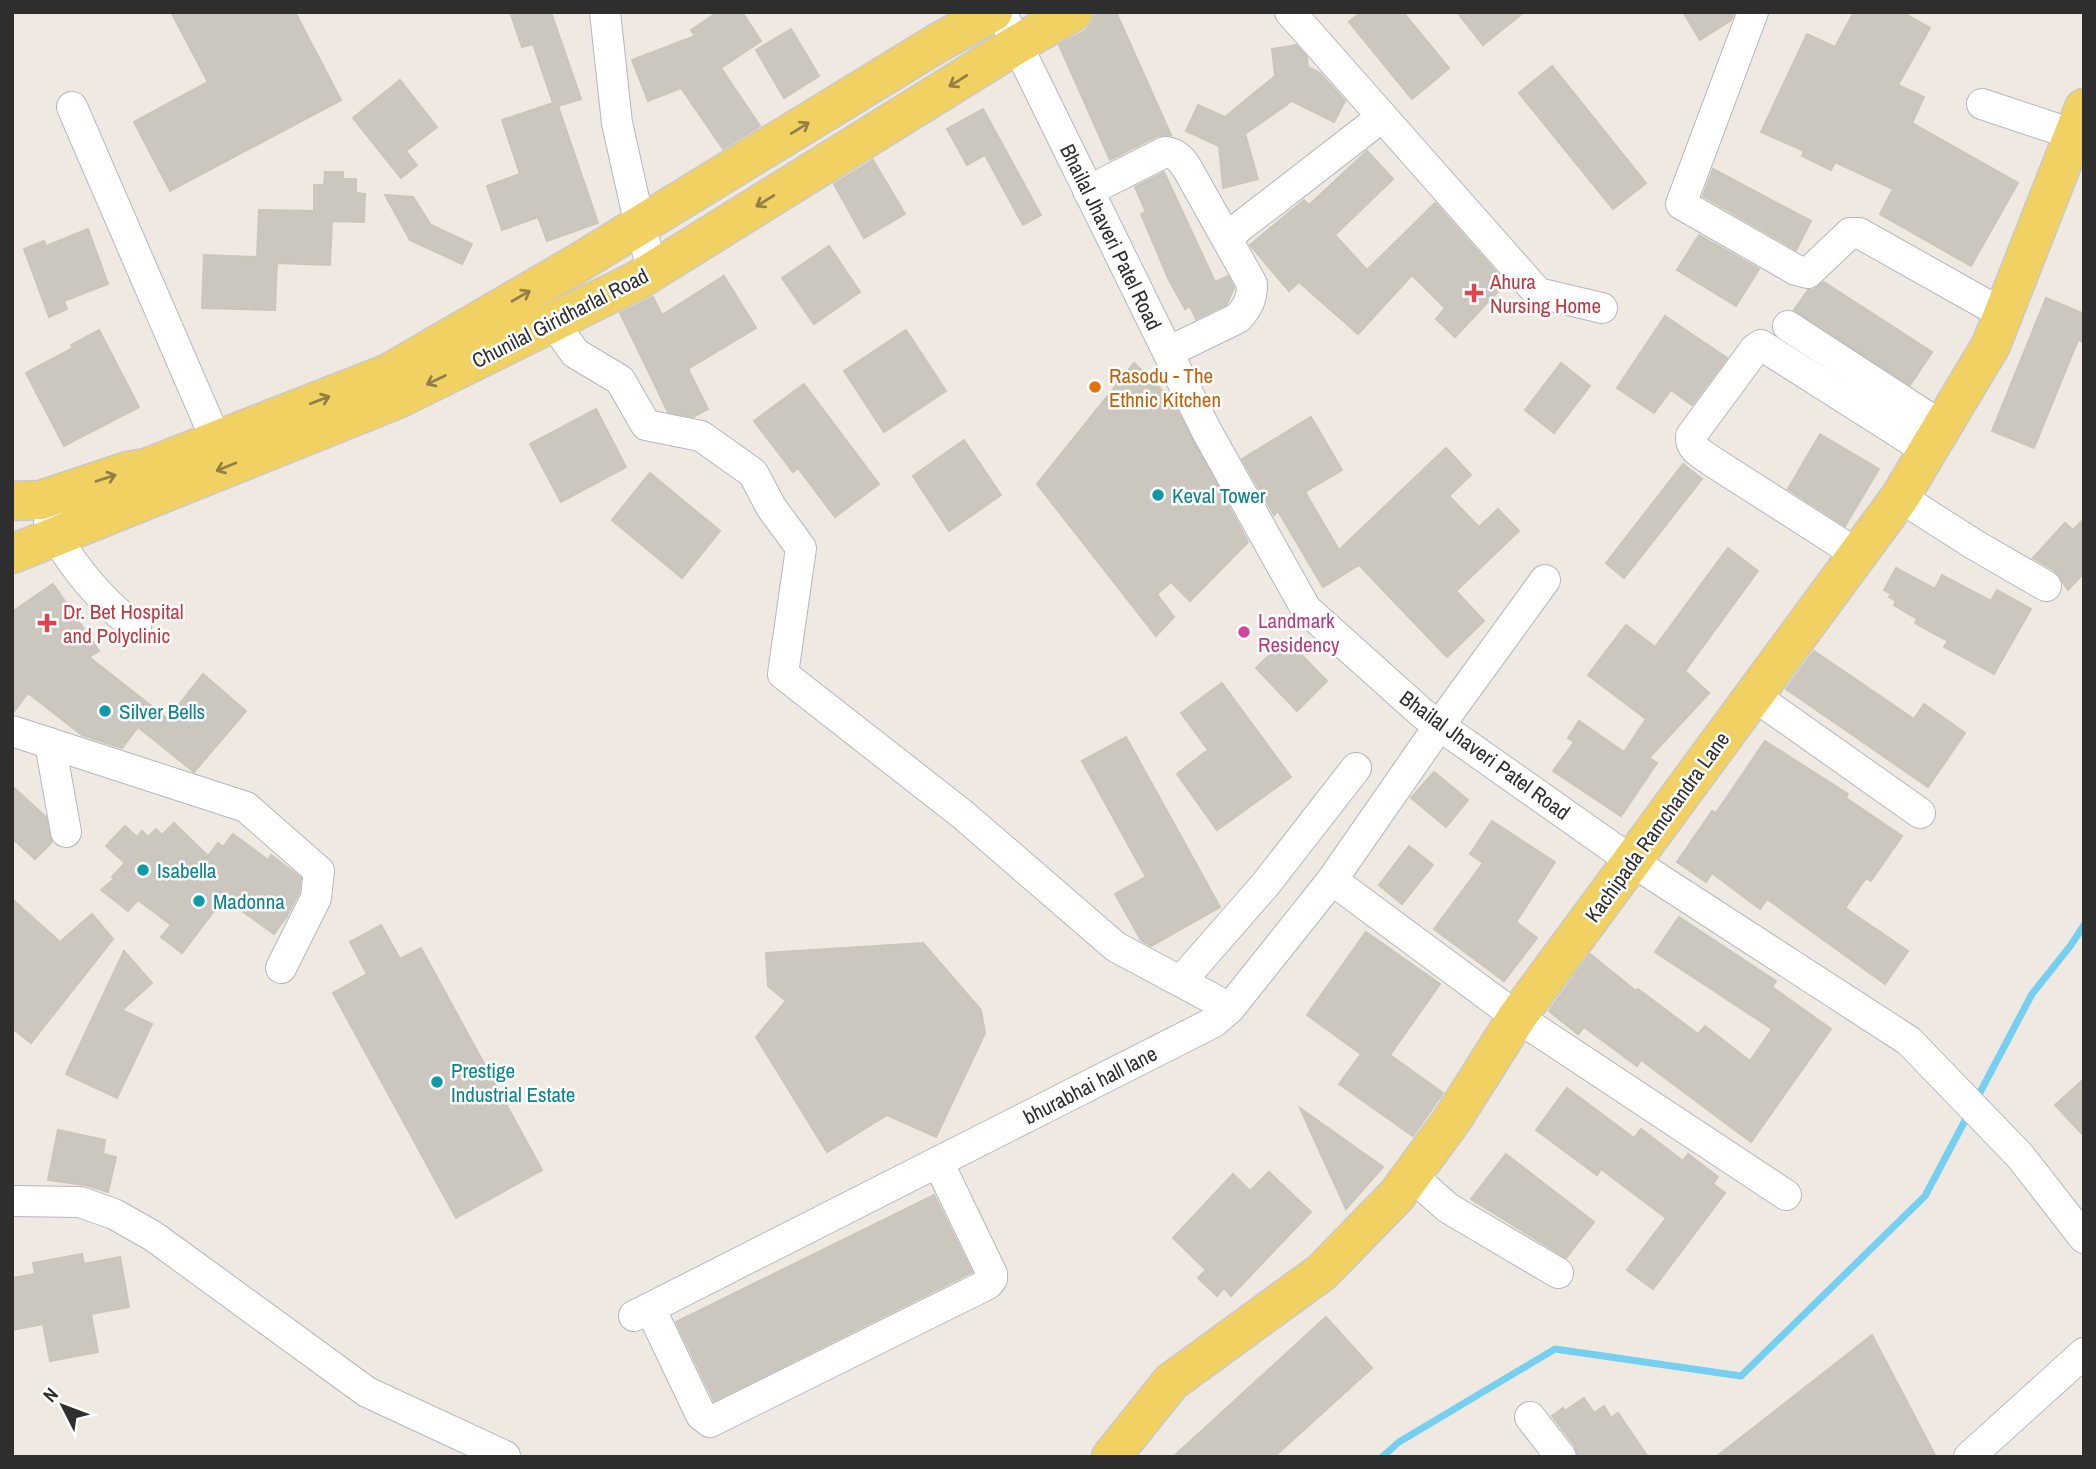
<svg xmlns="http://www.w3.org/2000/svg" width="2096" height="1469" viewBox="0 0 2096 1469" font-family="'Archivo Narrow',sans-serif">
<style>
.lines{fill:none;stroke-linecap:round;stroke-linejoin:round}
.stream{stroke:#75cff0;stroke-width:7}
.building{fill:#cbc7bf;stroke:#cbc5ba;stroke-width:2}
.minor-casing{stroke:#b4b7c1;stroke-width:32}
.major-casing{stroke:#c9c9c9;stroke-width:41}
.minor{stroke:#fff;stroke-width:30}
.major{stroke:#f2d163;stroke-width:38}
.oneway{stroke:#908048}
.health-dot{fill:#e0444e;stroke:#fff;stroke-width:2.5}
.food-dot{fill:#e8710a;stroke:#fff;stroke-width:2.5}
.culture-dot{fill:#0f9aa8;stroke:#fff;stroke-width:2.5}
.hotel-dot{fill:#d1479c;stroke:#fff;stroke-width:2.5}
.labels{text-anchor:middle;dominant-baseline:central;stroke-width:5;stroke-linejoin:round;paint-order:stroke}
.street-label{font-size:21px;fill:#2e2e2e;stroke:#fff}
.health-label{font-size:21px;fill:#be3a42;stroke:#fff;text-anchor:start}
.food-label{font-size:21px;fill:#c56008;stroke:#fff;text-anchor:start}
.culture-label{font-size:21px;fill:#0d838f;stroke:#fff;text-anchor:start}
.hotel-label{font-size:21px;fill:#b23c85;stroke:#fff;text-anchor:start}
</style>
<rect width="100%" height="100%" fill="#efe9e1"/>
<g class="lines">
<g class="stream">
<path d="M1976,1100L2032,994L2071,945L2084,925"/>
<path d="M1382,1457L1399,1442L1555,1349L1741,1376L1925,1196L1969,1113"/>
</g>
</g>
<g class="building">
<path d="M171,12H295L341,100L170,191L134,122L208,82Z"/>
<path d="M510,12H551L581,99L558,106L598,223L547,241L538,217L502,230L487,186L520,174L502,120L553,103L533,44L522,47Z"/>
<path d="M718,12H742L761,41L721,68L760,126L723,149L681,88L648,101L632,60L695,36L691,30Z"/>
<path d="M1103,12H1116L1171,135L1157,136L1110,160L1059,45L1085,31L1092,23L1094,16Z"/>
<path d="M1361,12H1403L1449,68L1412,99L1349,22Z"/>
<path d="M1457,12H1524L1483,45Z"/>
<path d="M1683,12H1734L1731,20L1700,40Z"/>
<path d="M1854,12H1902L1930,28L1898,85L1924,97L1912,123L2018,183L1971,266L1880,214L1893,189L1835,162L1831,170L1802,156L1804,151L1761,132L1807,34L1835,47Z"/>
<path d="M791,29L819,76L784,98L756,50Z"/>
<path d="M1296,45L1307,57L1308,67L1320,73L1345,101L1334,122L1292,101L1245,134L1258,179L1223,188L1219,146L1186,131L1198,105L1225,117L1275,76L1272,49Z"/>
<path d="M1552,66L1646,183L1613,209L1519,93Z"/>
<path d="M400,80L437,127L406,151L417,165L401,178L353,118Z"/>
<path d="M983,109L1041,215L1023,225L985,155L967,165L947,129Z"/>
<path d="M1367,151L1393,179L1335,235L1367,270L1435,203L1506,283L1455,337L1436,319L1445,308L1412,275L1358,334L1299,282L1289,291L1250,245L1304,200L1309,205Z"/>
<path d="M873,160L905,214L864,238L834,184Z"/>
<path d="M1713,169L1811,221L1796,250L1703,196Z"/>
<path d="M325,172H343V179H356V193L365,194L364,222L332,221L330,265L277,263L275,310L202,308L204,255L257,257L259,210L314,211V185H324Z"/>
<path d="M1164,172L1215,282L1228,276L1234,288L1227,304L1196,319L1190,306L1185,309L1168,278L1141,214L1146,212L1135,187Z"/>
<path d="M385,195L413,197L431,225L472,244L462,264L410,240Z"/>
<path d="M88,229L108,284L64,301L67,309L49,317L24,249L44,241L46,246Z"/>
<path d="M1699,235L1759,269L1736,306L1677,270Z"/>
<path d="M829,246L860,292L814,324L782,278Z"/>
<path d="M724,276L756,328L688,369L708,409L693,417L668,412L620,313L653,297L662,315Z"/>
<path d="M1824,282L1932,352L1910,385L1794,310L1808,290H1813Z"/>
<path d="M2046,298L2084,314V342L2078,340L2034,448L1992,431Z"/>
<path d="M1665,316L1727,358L1692,405L1671,390L1654,413L1617,388Z"/>
<path d="M99,330L139,407L64,446L26,373L73,348L71,345Z"/>
<path d="M906,330L946,391L884,432L844,371Z"/>
<path d="M1134,363L1171,399L1248,542L1190,601L1171,582L1157,594L1174,617L1156,636L1037,484Z"/>
<path d="M1561,363L1590,386L1554,433L1525,410Z"/>
<path d="M804,384L879,484L835,517L798,468L793,472L754,421Z"/>
<path d="M596,409L626,467L561,502L530,444Z"/>
<path d="M1311,417L1342,470L1305,492L1339,550L1446,448L1471,475L1449,496L1479,527L1498,509L1519,531L1456,591L1484,621L1447,657L1359,565L1323,587L1278,511L1274,515L1242,459Z"/>
<path d="M1820,434L1879,469L1845,526L1788,489Z"/>
<path d="M964,440L1001,495L949,531L913,476Z"/>
<path d="M1683,464L1702,479L1624,578L1606,563Z"/>
<path d="M650,473L720,531L682,578L612,520Z"/>
<path d="M2084,519V573L2068,590L2055,571L2033,558L2065,523L2073,530Z"/>
<path d="M1728,548L1758,571L1685,671L1709,693L1649,758L1657,763L1621,816L1553,771L1574,742L1568,738L1579,721L1624,752L1646,719L1588,675L1626,625L1655,647Z"/>
<path d="M1896,568L1935,589L1942,575L1991,601L1997,590L2031,609L1994,674L1944,647L1948,641L1915,623L1917,619L1894,605L1896,601L1889,597L1891,594L1884,590Z"/>
<path d="M53,584L99,651L89,657L168,719L203,674L246,711L194,772L138,727L122,748L82,735L28,693L12,714V612Z"/>
<path d="M1286,639L1327,681L1297,711L1256,668Z"/>
<path d="M1814,651L1914,719L1924,704L1965,733L1928,787L1786,689Z"/>
<path d="M1222,683L1291,777L1217,830L1177,774L1208,750L1181,713Z"/>
<path d="M1126,737L1220,907L1151,946L1141,940L1115,894L1146,877L1082,761Z"/>
<path d="M1765,741L1848,794L1846,798L1902,836L1871,881L1866,878L1845,908L1908,951L1885,984L1767,899L1760,909L1712,873L1706,882L1677,862L1712,811L1716,813Z"/>
<path d="M1434,772L1468,800L1446,827L1411,798Z"/>
<path d="M12,786L46,817L52,842L35,859L12,838Z"/>
<path d="M1492,821L1555,862L1516,922L1537,938L1504,981L1434,929L1483,863L1470,854Z"/>
<path d="M174,823L208,856L218,843L223,847L233,834L268,860L271,855L301,878L299,893L287,916L274,934L224,898L182,953L161,937L171,925L138,900L128,911L101,890L114,879L112,877L125,863L106,846L125,826L137,837L142,831L148,837L156,829L162,835Z"/>
<path d="M1409,846L1433,865L1402,904L1379,885Z"/>
<path d="M12,899L60,942L92,914L113,939L31,1043L12,1028Z"/>
<path d="M1679,917L1776,981L1772,987L1831,1029L1751,1142L1641,1060L1637,1066L1584,1027L1578,1034L1549,1011L1590,954L1636,991L1638,989L1698,1034L1705,1026L1750,1061L1772,1029L1655,952Z"/>
<path d="M381,925L400,959L421,948L542,1170L456,1218L333,993L367,974L350,942Z"/>
<path d="M1366,932L1440,984L1390,1055L1443,1093L1413,1136L1339,1084L1361,1054L1307,1015Z"/>
<path d="M923,943L981,1010L985,1033L936,1137L887,1115L827,1152L756,1037L786,1001L768,986L766,953Z"/>
<path d="M124,951L152,983L122,1010L152,1024L117,1098L66,1074Z"/>
<path d="M2084,1079V1136L2055,1105Z"/>
<path d="M1567,1088L1634,1138L1641,1129L1683,1161L1688,1154L1718,1177L1713,1184L1725,1193L1653,1289L1627,1270L1666,1218L1601,1169L1597,1175L1536,1130Z"/>
<path d="M1300,1108L1383,1167L1346,1209L1330,1174Z"/>
<path d="M58,1130L105,1140L103,1154L116,1157L108,1192L85,1185L48,1180Z"/>
<path d="M1506,1154L1594,1222L1566,1258L1471,1199Z"/>
<path d="M1269,1172L1311,1212L1231,1296L1224,1288L1217,1296L1198,1278L1206,1270L1173,1238L1233,1174L1250,1191Z"/>
<path d="M934,1195L972,1272L714,1401L676,1322Z"/>
<path d="M82,1254L84,1264L120,1257L129,1307L91,1314L98,1352L50,1361L43,1324L12,1330V1278L35,1274L33,1263Z"/>
<path d="M1326,1317L1372,1368L1274,1457H1173Z"/>
<path d="M1872,1335L1936,1457H1716Z"/>
<path d="M1584,1398L1594,1413L1604,1406L1611,1418L1618,1413L1648,1457H1578L1575,1446L1552,1416L1563,1408L1565,1411Z"/>
</g>
<g class="lines">
<g class="minor-casing">
<g id="minor">
<path d="M605,12L617,123L640,226L653,271"/>
<path d="M1001,12L1206,430L1306,609L1423,714L1633,862L1909,1041L2020,1156L2084,1238"/>
<path d="M1290,12L1538,293L1602,308"/>
<path d="M1753,12L1681,204L1796,270L1808,273L1850,233H1859L2003,314"/>
<path d="M1982,104L2084,138"/>
<path d="M72,107L216,440"/>
<path d="M1088,191L1165,152C1176,153 1181,159 1187,168L1252,284C1252,299 1248,307 1238,318L1168,352"/>
<path d="M1236,230L1382,117"/>
<path d="M553,322L575,353L620,380L646,425L701,436L753,473L771,507L801,548L783,674L962,814L1116,947L1230,1008"/>
<path d="M1788,326L1943,427"/>
<path d="M1900,497L1975,545L2046,586"/>
<path d="M49,520C62,555 104,606 136,626"/>
<path d="M1857,554L1710,460C1701,453 1690,449 1691,436L1755,349L1761,345L1928,451"/>
<path d="M1753,695L1920,813"/>
<path d="M12,731L246,807L319,871L316,898L281,968"/>
<path d="M50,743L66,832"/>
<path d="M1332,880L1517,1017L1786,1195"/>
<path d="M1181,981L1265,885L1356,768"/>
<path d="M1412,1176L1448,1208L1558,1273"/>
<path d="M12,1201L80,1202L114,1214L153,1236L367,1392L505,1456"/>
<path d="M650,1308L701,1415L710,1422L988,1284L992,1279V1274L938,1162"/>
<path d="M634,1316L1214,1022L1230,1008L1332,880L1439,726L1545,580"/>
<path d="M1530,1417L1561,1457"/>
<path d="M1969,1457L2084,1353"/>
</g>
</g>
<g class="major-casing">
<g id="major">
<path d="M12,501L41,500L128,471L146,468L389,373L575,265L936,44L993,12"/>
<path d="M12,554L400,398L638,280L1016,45L1073,12"/>
<path d="M1111,1457L1171,1382L1322,1272L1397,1195L1452,1120L1517,1017L1900,497L1991,345L2084,108"/>
</g>
</g>
<use href="#minor" class="minor"/>
<use href="#major" class="major"/>
</g>
<defs><path id="oneway-shaft" d="M-6 0H5M1.5-3L5.5 0L1.5 3" fill="none" stroke-width="1.6" stroke-linecap="round" stroke-linejoin="round" transform="scale(1.75)"/></defs>
<g class="oneway">
<use href="#oneway-shaft" transform="translate(958 81) rotate(148)"/>
<use href="#oneway-shaft" transform="translate(800 128) rotate(-32)"/>
<use href="#oneway-shaft" transform="translate(765 201) rotate(148)"/>
<use href="#oneway-shaft" transform="translate(521 296) rotate(-30)"/>
<use href="#oneway-shaft" transform="translate(436 380) rotate(154)"/>
<use href="#oneway-shaft" transform="translate(320 400) rotate(-21)"/>
<use href="#oneway-shaft" transform="translate(226 467) rotate(158)"/>
<use href="#oneway-shaft" transform="translate(106 478) rotate(-18)"/>
</g>
<g class="health-dot">
<path d="M1470.5 282.5h7v7h7v7h-7v7h-7v-7h-7v-7h7z"/>
<path d="M43.5 612.5h7v7h7v7h-7v7h-7v-7h-7v-7h7z"/>
</g>
<circle class="food-dot" cx="1095" cy="387" r="7"/>
<g class="culture-dot">
<circle cx="1158" cy="495" r="7"/>
<circle cx="105" cy="711" r="7"/>
<circle cx="143" cy="870" r="7"/>
<circle cx="199" cy="901" r="7"/>
<circle cx="437" cy="1082" r="7"/>
</g>
<circle class="hotel-dot" cx="1244" cy="632" r="7"/>
<g class="labels">
<g class="street-label">
<text transform="translate(1111 237) rotate(64)">Bhailal Jhaveri Patel Road</text>
<text transform="translate(560 318) rotate(-27)">Chunilal Giridharlal Road</text>
<text transform="translate(1485 755) rotate(36)">Bhailal Jhaveri Patel Road</text>
<text transform="translate(1657 827) rotate(-54)">Kachipada Ramchandra Lane</text>
<text transform="translate(1090 1085) rotate(-27)">bhurabhai hall lane</text>
</g>
<g class="health-label">
<text x="1490" y="281">Ahura<tspan x="1490" dy="24">Nursing Home</tspan></text>
<text x="63" y="611">Dr. Bet Hospital<tspan x="63" dy="24">and Polyclinic</tspan></text>
</g>
<g class="food-label">
<text x="1109" y="375">Rasodu - The<tspan x="1109" dy="24">Ethnic Kitchen</tspan></text>
</g>
<g class="culture-label">
<text x="1172" y="495">Keval Tower</text>
<text x="119" y="711">Silver Bells</text>
<text x="157" y="870">Isabella</text>
<text x="213" y="901">Madonna</text>
<text x="451" y="1070">Prestige<tspan x="451" dy="24">Industrial Estate</tspan></text>
</g>
<g class="hotel-label">
<text x="1258" y="620">Landmark<tspan x="1258" dy="24">Residency</tspan></text>
</g>
</g>
<rect width="2096" height="1469" fill="none" stroke="#2e2e2e" stroke-width="28"/>
<g transform="translate(63 1406) rotate(312)" stroke="#ffffff" stroke-width="5" paint-order="stroke">
<path d="M0-5L12 26L0 18L-12 26Z" fill="#2e2e2e"/>
<text y="-10" font-size="19" font-weight="bold" text-anchor="middle" fill="#2e2e2e">N</text>
</g>
</svg>
